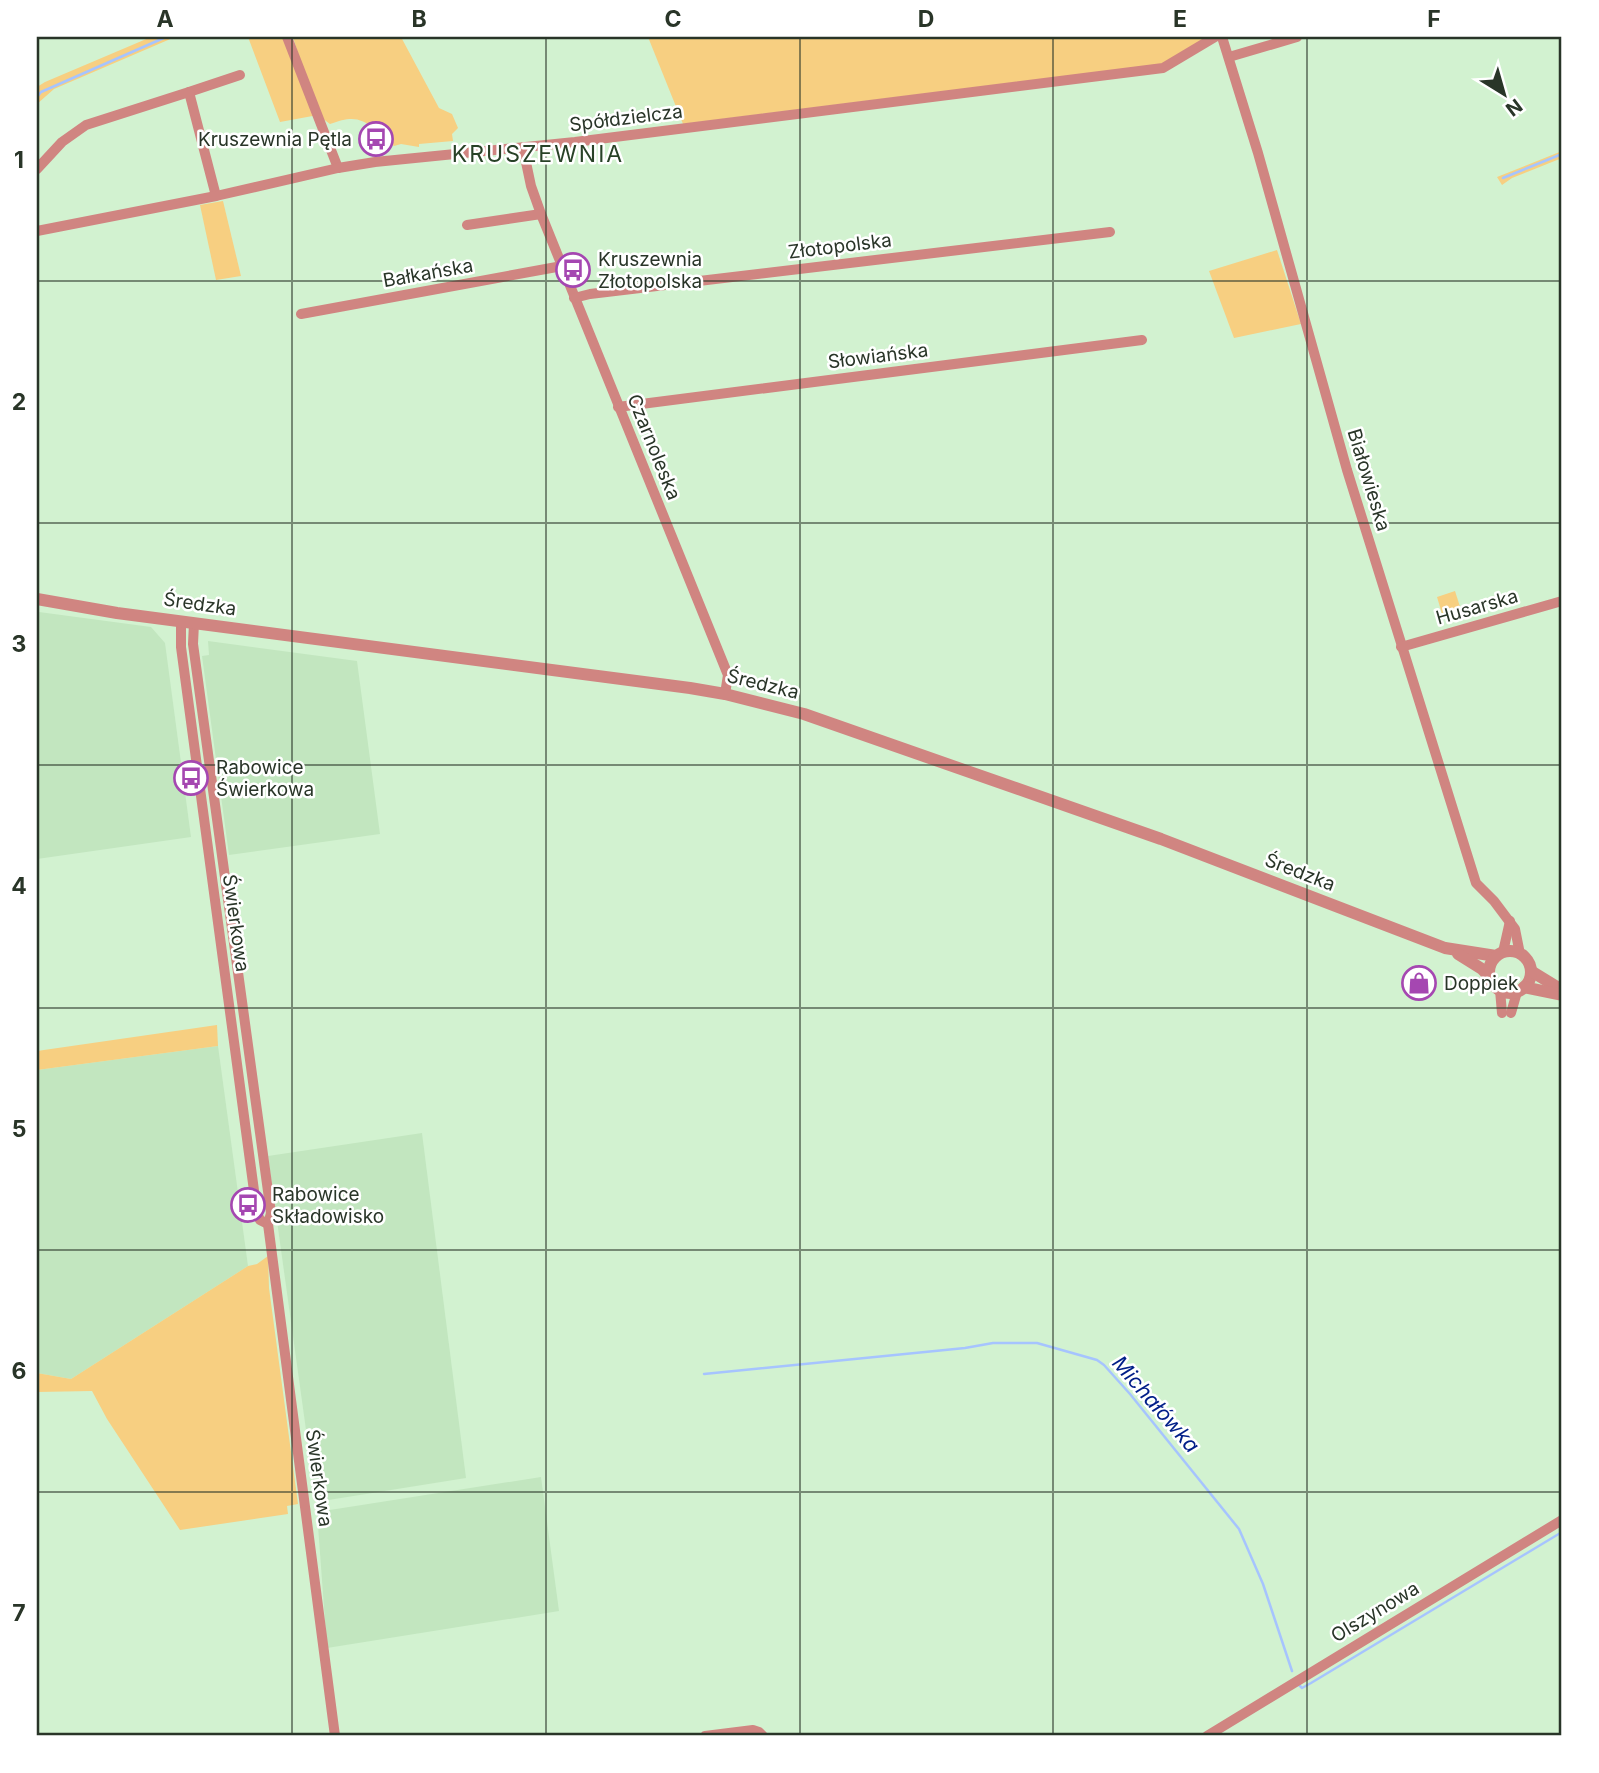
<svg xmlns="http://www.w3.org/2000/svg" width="1599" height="1773" viewBox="0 0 1599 1773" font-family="Inter,sans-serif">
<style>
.built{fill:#c2e6bf}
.green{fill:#f7cf81}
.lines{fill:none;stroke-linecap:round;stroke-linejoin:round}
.stream{stroke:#a6c4fe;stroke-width:2.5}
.minor{stroke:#d08581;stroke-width:10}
.tertiary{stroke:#d08581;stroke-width:12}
.grid{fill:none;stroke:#293528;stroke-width:2;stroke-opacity:0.55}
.labels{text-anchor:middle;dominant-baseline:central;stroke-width:5;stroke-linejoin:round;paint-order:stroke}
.street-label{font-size:19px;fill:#293528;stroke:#fff}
.poi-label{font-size:19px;fill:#293528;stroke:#fff;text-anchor:start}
.water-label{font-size:21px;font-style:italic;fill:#001e88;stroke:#fff}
.quarter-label{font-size:23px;letter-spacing:2px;fill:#284227;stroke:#fff}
.neatline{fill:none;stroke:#293528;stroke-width:2.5}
.grid-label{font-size:23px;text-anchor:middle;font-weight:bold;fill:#293528}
</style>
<rect width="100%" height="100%" fill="#d2f2d0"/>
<g class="built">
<path d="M39,612L151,627L165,643L191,837L37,859V615Z"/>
<path d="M208,641L357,661L380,834L229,855L202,656L209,655Z"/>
<path d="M218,1046L248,1266L71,1379L37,1373V1070Z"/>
<path d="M422,1133L466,1478L316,1502L268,1156Z"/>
<path d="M541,1477L559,1611L327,1648L317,1512Z"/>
</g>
<g class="green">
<path d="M151,37H175L54,89L37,104V87L45,82Z"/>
<path d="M248,37H286L308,85L293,37H401L439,108L452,114L458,128L452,134L453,141L419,144V147L401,144L394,146L384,138L387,134L379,128L376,130C359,116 350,117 330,124L318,115L280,122Z"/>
<path d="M648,37H1208L1166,63L1154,65L683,124Z"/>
<path d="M1562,151V158L1512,178L1502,185L1497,177Z"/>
<path d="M223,201L241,276L216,280L200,205Z"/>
<path d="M1277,250L1301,324L1234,338L1209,271Z"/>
<path d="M1455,591L1462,613L1443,617L1437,597Z"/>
<path d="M217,1025L218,1046L37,1070V1051Z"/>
<path d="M268,1256L269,1288L298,1504L287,1506L288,1514L180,1530L107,1419L92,1391L37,1392V1373L71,1379L248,1266L257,1264Z"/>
</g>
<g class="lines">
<g class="stream">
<path d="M37,97L41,92L166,37"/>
<path d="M1503,178L1562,154"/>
<path d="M704,1374L965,1348L993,1343H1037L1097,1360L1104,1365L1130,1394L1239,1529L1263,1584L1292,1671"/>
<path d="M1299,1685L1302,1688L1311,1683L1562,1532"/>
</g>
<g class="minor">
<path d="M287,37L338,168"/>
<path d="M1222,37L1258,153L1347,470L1476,883L1494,901L1515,929L1520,954"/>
<path d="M1229,57L1297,37"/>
<path d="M189,92L240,75"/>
<path d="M523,148L531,186L541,214L728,675L725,694"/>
<path d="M37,169L62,142L86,125L189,92L216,196"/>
<path d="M467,225L541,214"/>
<path d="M37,231L216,196L338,168L375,162L575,142L1163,68L1215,37"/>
<path d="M574,298L590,294L1110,232"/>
<path d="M301,314L562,266"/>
<path d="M618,407L1142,340"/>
<path d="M181,621V647L257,1213L260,1220L268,1224"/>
<path d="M194,623L193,644L271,1213L268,1224L335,1736"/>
<path d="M1401,647L1562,601"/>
<path d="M1503,952L1510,921"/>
<path d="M1500,990L1502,1013"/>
<path d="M1511,1013L1517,992"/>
<path d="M705,1736L753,1730L759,1732L763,1736"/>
<path d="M1207,1736L1562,1520"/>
</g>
<g class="tertiary">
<path d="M37,599L117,613L690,688L725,694L804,714L1161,839L1445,948L1496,956"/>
<circle cx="1510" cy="972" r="21"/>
<path d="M1458,954L1482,969L1489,976"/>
<path d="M1531,971L1562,990"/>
<path d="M1524,987L1562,995"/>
</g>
</g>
<path class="grid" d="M292,37V1736M546,37V1736M800,37V1736M1053,37V1736M1307,37V1736M37,281H1562M37,523H1562M37,765H1562M37,1008H1562M37,1250H1562M37,1492H1562"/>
<defs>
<g id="bus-ring" transform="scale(1.75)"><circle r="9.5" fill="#fff" stroke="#a547b1" stroke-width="1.5"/><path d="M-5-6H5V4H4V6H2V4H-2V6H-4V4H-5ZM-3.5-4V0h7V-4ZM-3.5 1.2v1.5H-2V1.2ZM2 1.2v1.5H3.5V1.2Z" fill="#a547b1"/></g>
<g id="shop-ring" transform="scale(1.75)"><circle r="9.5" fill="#fff" stroke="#a547b1" stroke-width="1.5"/><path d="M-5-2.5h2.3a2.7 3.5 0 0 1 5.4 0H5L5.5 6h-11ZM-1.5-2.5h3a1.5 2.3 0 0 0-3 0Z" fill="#a547b1"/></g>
</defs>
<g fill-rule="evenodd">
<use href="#bus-ring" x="376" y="139"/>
<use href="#bus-ring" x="573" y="270"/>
<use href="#bus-ring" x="191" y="778"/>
<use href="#shop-ring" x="1419" y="983"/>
<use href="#bus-ring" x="248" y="1205"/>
</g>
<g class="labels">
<g class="street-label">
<text transform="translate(626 118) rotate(-7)">Spółdzielcza</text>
<text transform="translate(840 246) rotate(-7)">Złotopolska</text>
<text transform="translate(428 273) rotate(-10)">Bałkańska</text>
<text transform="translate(878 356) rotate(-7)">Słowiańska</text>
<text transform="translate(654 447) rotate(68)">Czarnoleska</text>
<text transform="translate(1369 480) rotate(73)">Białowieska</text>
<text transform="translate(200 604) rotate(8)">Średzka</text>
<text transform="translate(1477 607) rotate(-16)">Husarska</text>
<text transform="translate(763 684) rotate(14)">Średzka</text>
<text transform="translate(1300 872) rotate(21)">Średzka</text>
<text transform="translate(236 923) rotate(82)">Świerkowa</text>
<text transform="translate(319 1478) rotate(82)">Świerkowa</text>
<text transform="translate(1375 1612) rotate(-31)">Olszynowa</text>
</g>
<g class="poi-label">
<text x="352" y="139" text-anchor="end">Kruszewnia Pętla</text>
<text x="598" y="259">Kruszewnia<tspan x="598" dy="22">Złotopolska</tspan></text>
<text x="216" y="767">Rabowice<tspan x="216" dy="22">Świerkowa</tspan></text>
<text x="1444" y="983">Doppiek</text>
<text x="272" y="1194">Rabowice<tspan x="272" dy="22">Składowisko</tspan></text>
</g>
<g class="water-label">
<text transform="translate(1156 1404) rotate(49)">Michałówka</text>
</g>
<g class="quarter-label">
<text x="538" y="154">KRUSZEWNIA</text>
</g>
</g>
<rect width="1599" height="1773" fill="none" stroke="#ffffff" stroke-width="77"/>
<g transform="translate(1504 94) rotate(143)" stroke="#ffffff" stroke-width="5" paint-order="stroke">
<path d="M0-5L12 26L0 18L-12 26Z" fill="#293528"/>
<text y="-10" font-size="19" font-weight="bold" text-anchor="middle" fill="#293528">N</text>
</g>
<rect x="38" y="38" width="1522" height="1696" class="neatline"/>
<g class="grid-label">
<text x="165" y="27">A</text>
<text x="419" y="27">B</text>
<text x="673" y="27">C</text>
<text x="926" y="27">D</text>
<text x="1180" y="27">E</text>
<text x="1434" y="27">F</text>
<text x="19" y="168">1</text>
<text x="19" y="410">2</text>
<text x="19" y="652">3</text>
<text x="19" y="894">4</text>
<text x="19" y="1137">5</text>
<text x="19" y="1379">6</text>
<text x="19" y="1621">7</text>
</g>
</svg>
